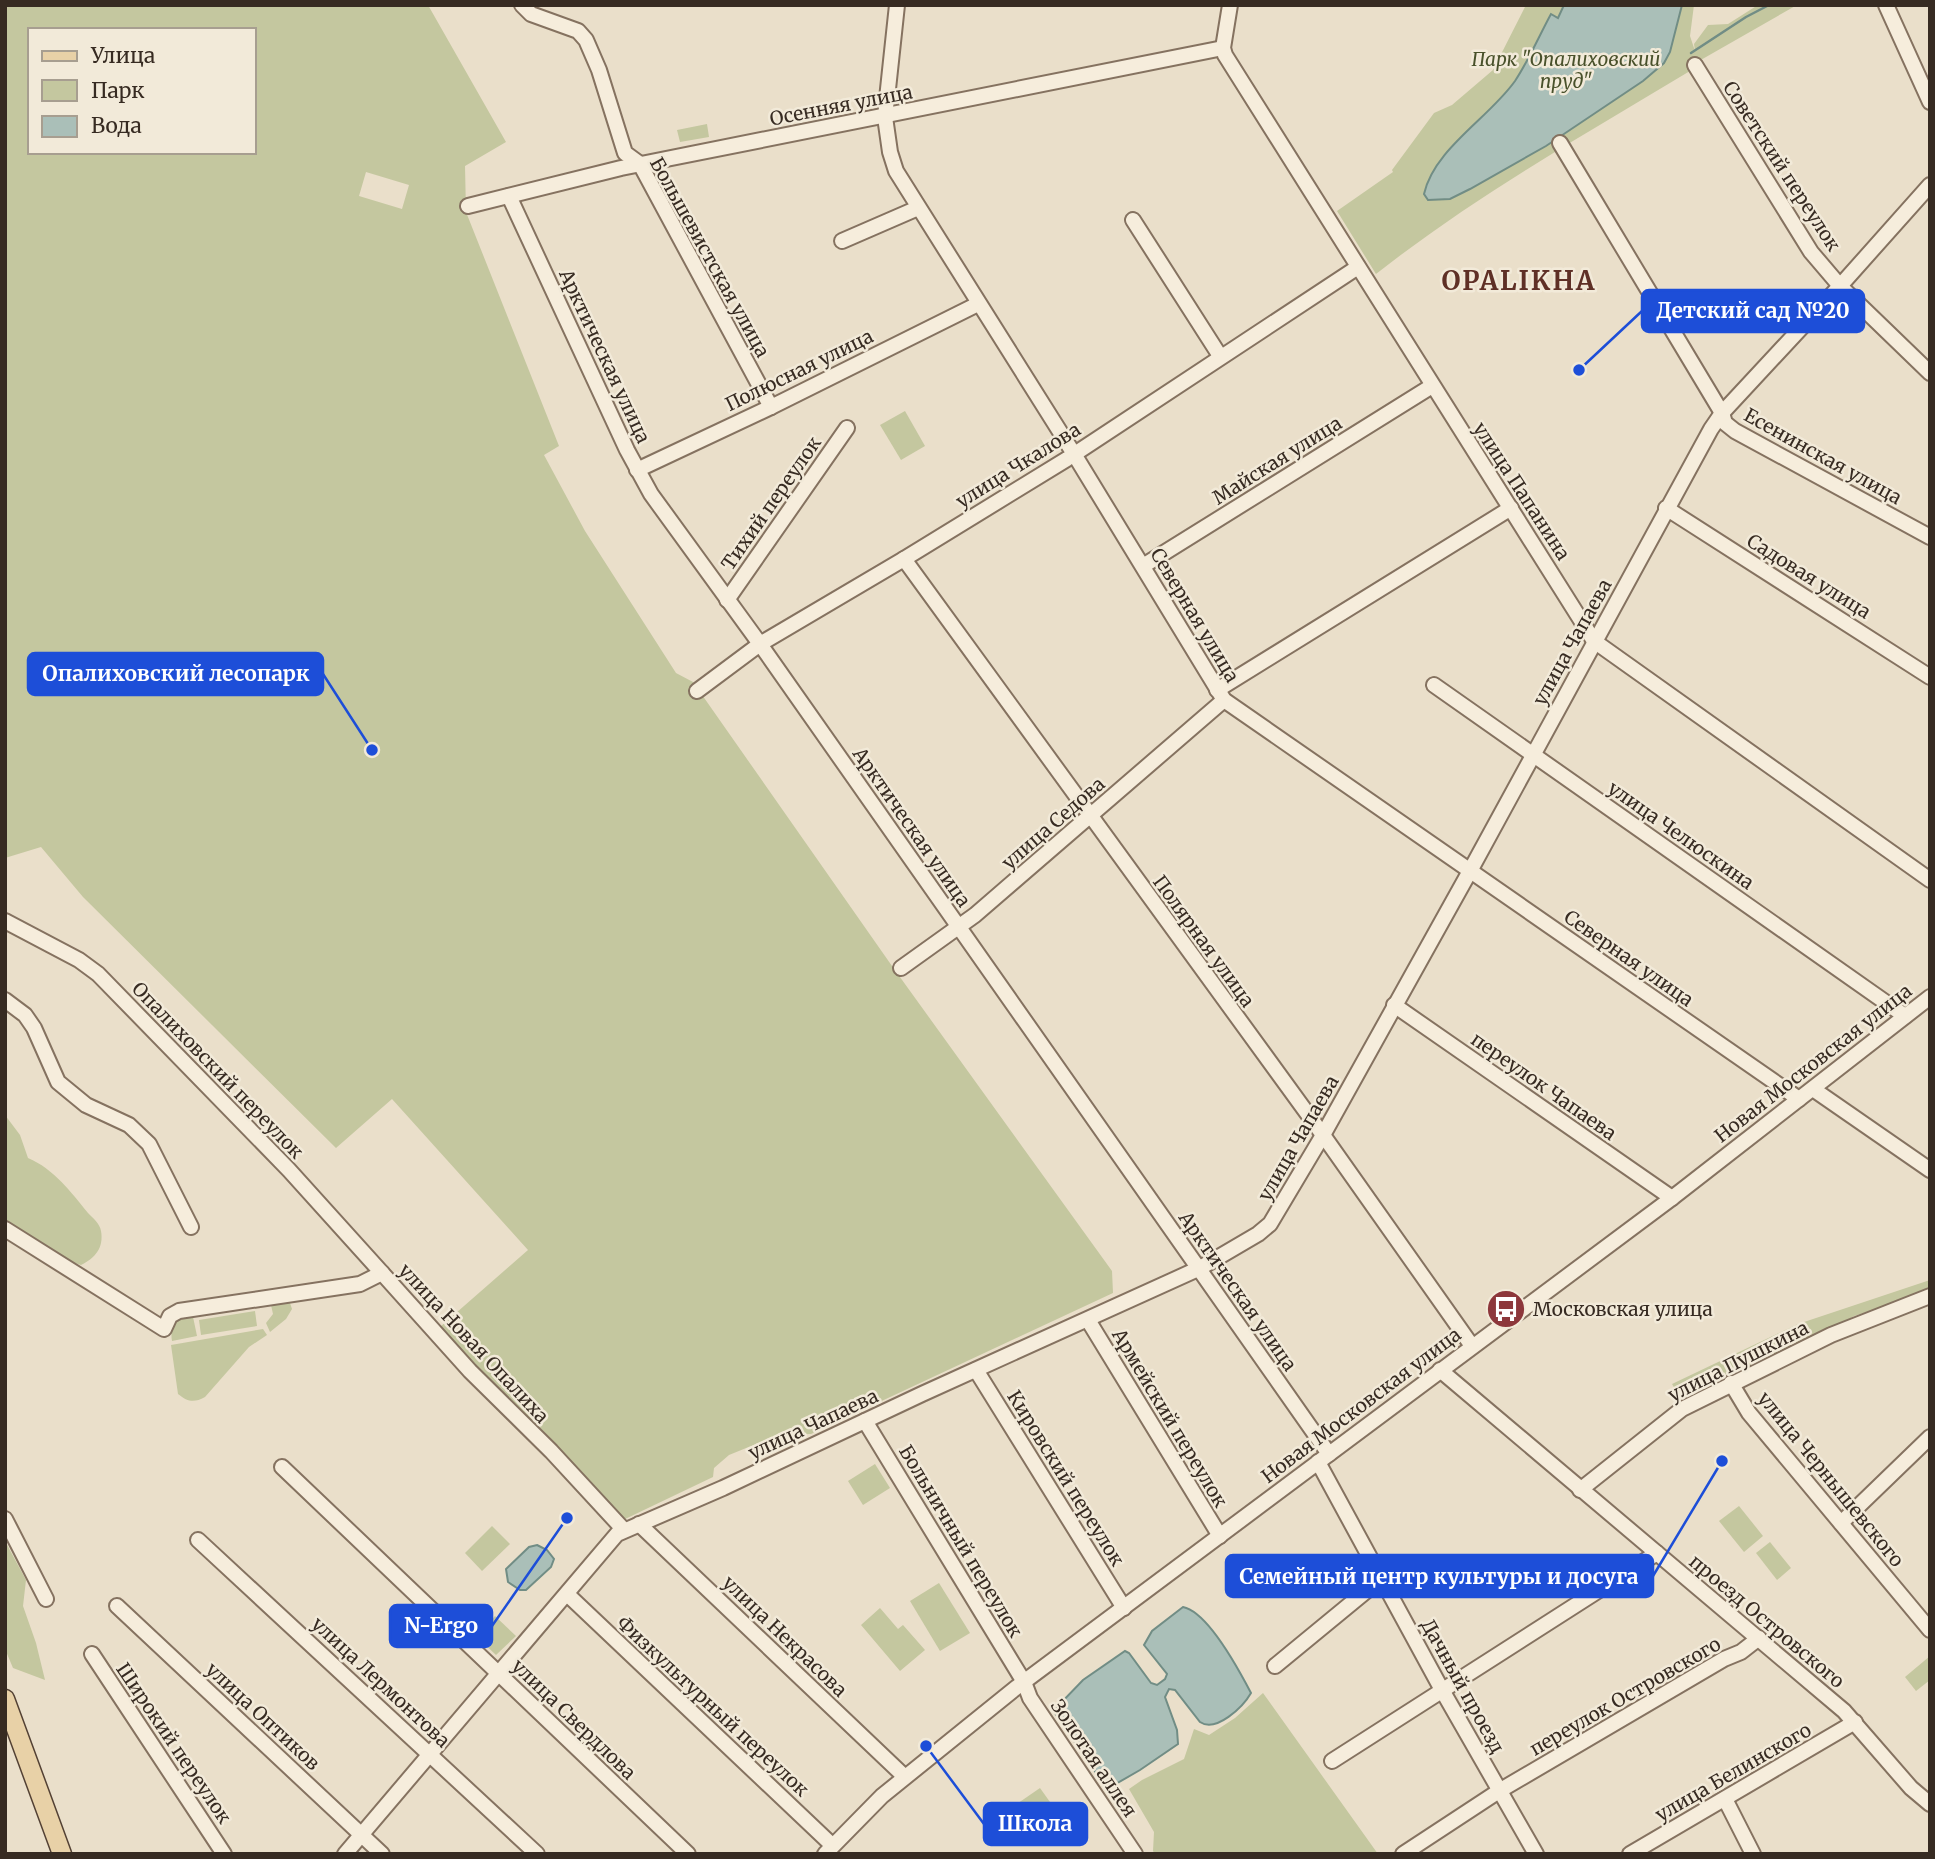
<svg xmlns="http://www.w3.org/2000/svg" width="1935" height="1859" viewBox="0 0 1935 1859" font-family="Merriweather,serif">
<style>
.green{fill:#c4c79f;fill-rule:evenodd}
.water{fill:#aabfb8;stroke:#718d85;stroke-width:2}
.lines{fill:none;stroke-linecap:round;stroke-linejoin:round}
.stream{stroke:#718d85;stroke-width:2.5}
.minor-casing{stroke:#857260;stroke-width:18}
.major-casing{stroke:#534134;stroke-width:21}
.minor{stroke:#f6eddc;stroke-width:14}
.major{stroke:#e8d1a7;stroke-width:18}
.labels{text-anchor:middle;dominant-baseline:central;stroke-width:5;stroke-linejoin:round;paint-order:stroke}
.park-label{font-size:19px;font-style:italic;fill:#49512b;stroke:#f2ead9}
.street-label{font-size:19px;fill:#372b22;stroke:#f2ead9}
.poi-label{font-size:19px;fill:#372b22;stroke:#f2ead9;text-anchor:start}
.district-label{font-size:26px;font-weight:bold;letter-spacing:2px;fill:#5f3026;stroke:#f2ead9}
.leader{fill:none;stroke:#1d4ed8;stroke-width:2.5}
.callout-dot{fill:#1d4ed8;stroke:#f2ead9;stroke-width:2.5}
.callout{fill:#1d4ed8;stroke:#1d4ed8;stroke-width:2.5}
.callout-label{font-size:21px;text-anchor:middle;font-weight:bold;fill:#fff}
</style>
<rect width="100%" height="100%" fill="#eadfca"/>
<g class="green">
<path d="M5,5H428L506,142L465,166L466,212L559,446L544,455L585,531L676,673L693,682L892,966L1112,1271L1113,1293L811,1434L778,1435L729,1455L714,1468L713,1477L623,1520L440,1327L528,1250L392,1099L336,1148L83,897L41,847L5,858ZM30,30H254V152H30ZM366,172L409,185L402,209L359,196Z"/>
<path d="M1526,5H1694L1690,36L1695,51L1694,44L1708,25L1728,24L1758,5H1797L1699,61L1690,71C1582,136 1475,196 1376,274L1337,211L1393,172L1392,170L1434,113L1452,105L1493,70Z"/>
<path d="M707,124L709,137L680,142L677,130Z"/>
<path d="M905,411L925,446L901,460L880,425Z"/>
<path d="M5,1115L20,1135L28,1158C54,1169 71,1192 88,1213C93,1218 100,1224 101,1231C104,1248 95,1258 81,1265L60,1258L5,1220Z"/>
<path d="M1930,1280V1299L1897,1303L1854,1316L1816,1339L1732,1372L1680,1397L1672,1384L1798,1324Z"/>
<path d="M289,1300L292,1309L286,1319L270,1332L266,1323L273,1314L271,1305L222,1313L221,1307Z"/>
<path d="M255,1311L257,1326L201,1335L199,1320Z"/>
<path d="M192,1312L197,1336L172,1341C169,1324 178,1317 192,1312Z"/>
<path d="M263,1329L267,1335L249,1347L205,1397C194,1403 188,1402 178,1394L171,1345Z"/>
<path d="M875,1464L890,1488L863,1505L848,1481Z"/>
<path d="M1739,1506L1763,1536L1744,1552L1719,1521Z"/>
<path d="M492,1526L510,1544L482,1571L465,1553Z"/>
<path d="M5,1541L26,1580L23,1606L36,1643L45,1680L13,1668L5,1649Z"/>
<path d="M1770,1542L1791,1568L1777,1580L1756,1553Z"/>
<path d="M939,1583L970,1633L940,1651L910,1601Z"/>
<path d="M880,1608L898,1629L903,1625L925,1650L900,1671L861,1625Z"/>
<path d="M495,1616L516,1636L496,1655L476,1636Z"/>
<path d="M1930,1656V1680L1916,1691L1905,1677Z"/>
<path d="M1263,1693L1378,1854H1155L1153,1851L1154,1832L1129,1789L1142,1780L1184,1759L1194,1729L1209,1735L1235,1718Z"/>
<path d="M1040,1788L1050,1802L994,1840L985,1826Z"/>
</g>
<g class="water">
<path d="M1564,5H1682L1670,52L1664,63L1643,81L1546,146L1470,189L1450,199L1428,200L1424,194C1434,149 1489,118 1515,81C1529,60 1539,36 1551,14L1558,18Z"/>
<path d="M537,1545L547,1550L554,1559L551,1567L526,1590H520L508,1582L506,1569L529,1547Z"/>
<path d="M1183,1607C1208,1612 1239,1670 1251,1693C1243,1707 1216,1733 1200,1722L1175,1690L1169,1689L1165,1697L1177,1730L1178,1744L1140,1770L1107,1789L1055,1713L1057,1707L1083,1680L1125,1651L1129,1653L1151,1683L1157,1685L1165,1679L1167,1674L1144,1645L1152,1631Z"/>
</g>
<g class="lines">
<path class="stream" d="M1691,53L1746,17L1769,5"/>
<g class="minor-casing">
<g id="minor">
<path d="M522,5L531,14L578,31L586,40L599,70L625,153L640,164L771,407"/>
<path d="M897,5L885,117L890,152L896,171L1074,454L1224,700L1799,1099"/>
<path d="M1230,5L1223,48L1225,55L1594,641L1930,880"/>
<path d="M1886,5L1930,102"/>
<path d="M1695,65L1811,252L1840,286L1930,373"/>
<path d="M1560,143L1722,413L1725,423L1735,431L1930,537"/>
<path d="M509,196L627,450L651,494L760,644L1329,1454"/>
<path d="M468,206L621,168L1223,48"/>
<path d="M1133,220L1220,356"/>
<path d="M842,241L918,208"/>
<path d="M637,470L771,407L978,304"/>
<path d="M1666,508L1930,677"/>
<path d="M904,559L1323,1135L1472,1346"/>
<path d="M1143,566L1432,386"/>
<path d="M727,600L847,428"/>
<path d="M1434,685L1905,1016"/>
<path d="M1217,690L1511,508"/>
<path d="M697,691L760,644L904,559L1067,459L1358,267"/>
<path d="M5,921L79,960L98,974L289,1170L382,1273"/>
<path d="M901,968L975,915L1224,700"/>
<path d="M5,1000L25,1015L34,1028L58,1082L86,1105L129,1125L149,1144L191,1227"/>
<path d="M1394,1005L1672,1198"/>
<path d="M1813,1089L1930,1170"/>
<path d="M5,1229L164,1329L170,1316L179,1311L360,1284L382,1273L470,1371L551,1451L624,1530"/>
<path d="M1088,1320L1220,1536"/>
<path d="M976,1370L1124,1608"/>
<path d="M1440,1370L1844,1711L1911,1788L1930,1804"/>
<path d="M1731,1383L1749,1413L1930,1630"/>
<path d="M865,1421L1024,1682L1030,1698L1135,1854"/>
<path d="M1318,1462L1442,1690L1536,1854"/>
<path d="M282,1467L688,1854"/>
<path d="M1580,1490L1682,1409L1831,1335L1930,1296"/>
<path d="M5,1519L46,1599"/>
<path d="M1841,1523L1930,1437"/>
<path d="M639,1524L904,1776"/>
<path d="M198,1540L537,1854"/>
<path d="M567,1594L832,1845"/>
<path d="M117,1606L382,1854"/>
<path d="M92,1654L224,1854"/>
<path d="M1275,1666L1382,1578"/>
<path d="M1332,1761L1657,1553"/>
<path d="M1725,1799L1753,1854"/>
<path d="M345,1854L617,1534L723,1488L922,1394L1200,1268L1258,1234L1270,1224L1323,1135L1470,871L1711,429L1722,413L1840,286L1930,185"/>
<path d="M825,1854L882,1796L1017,1687L1672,1198L1930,997"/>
<path d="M1403,1854L1499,1791L1724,1659L1741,1652L1759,1638"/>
<path d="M1630,1854L1855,1722"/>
</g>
</g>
<g class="major-casing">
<path id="major" d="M5,1699L62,1854"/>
</g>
<use href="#minor" class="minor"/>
<use href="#major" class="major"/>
</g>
<defs>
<g id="bus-disc" transform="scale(2.0125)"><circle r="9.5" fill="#8d373b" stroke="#f2ead9"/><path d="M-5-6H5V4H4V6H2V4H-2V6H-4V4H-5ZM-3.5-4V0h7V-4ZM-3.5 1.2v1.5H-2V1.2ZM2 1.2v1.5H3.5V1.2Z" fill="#fff"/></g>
</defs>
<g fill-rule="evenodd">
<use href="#bus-disc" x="1506" y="1309"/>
</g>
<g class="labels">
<g class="park-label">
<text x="1566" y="59">Парк "Опалиховский<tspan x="1566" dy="22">пруд"</tspan></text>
</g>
<g class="street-label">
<text transform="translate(841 105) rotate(-11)">Осенняя улица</text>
<text transform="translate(1782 166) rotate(57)">Советский переулок</text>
<text transform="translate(710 257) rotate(61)">Большевистская улица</text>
<text transform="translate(605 356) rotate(65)">Арктическая улица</text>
<text transform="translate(799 370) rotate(-26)">Полюсная улица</text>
<text transform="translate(1823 456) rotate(29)">Есенинская улица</text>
<text transform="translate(1277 460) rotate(-32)">Майская улица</text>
<text transform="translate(1018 465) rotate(-32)">улица Чкалова</text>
<text transform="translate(1522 491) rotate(57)">улица Папанина</text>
<text transform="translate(771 503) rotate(-55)">Тихий переулок</text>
<text transform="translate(1809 576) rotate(32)">Садовая улица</text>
<text transform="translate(1195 615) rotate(59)">Северная улица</text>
<text transform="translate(1572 642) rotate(-61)">улица Чапаева</text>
<text transform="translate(1053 823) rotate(-41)">улица Седова</text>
<text transform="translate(912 827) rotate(55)">Арктическая улица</text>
<text transform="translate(1681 835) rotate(35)">улица Челюскина</text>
<text transform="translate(1204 941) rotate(54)">Полярная улица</text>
<text transform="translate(1629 958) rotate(35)">Северная улица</text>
<text transform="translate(1813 1063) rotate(-38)">Новая Московская улица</text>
<text transform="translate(218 1070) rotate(46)">Опалиховский переулок</text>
<text transform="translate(1544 1086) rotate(35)">переулок Чапаева</text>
<text transform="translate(1298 1138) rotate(-60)">улица Чапаева</text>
<text transform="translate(1238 1291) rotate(55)">Арктическая улица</text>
<text transform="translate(474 1343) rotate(47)">улица Новая Опалиха</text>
<text transform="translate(1738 1361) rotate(-27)">улица Пушкина</text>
<text transform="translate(1361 1405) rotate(-37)">Новая Московская улица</text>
<text transform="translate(1170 1418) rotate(59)">Армейский переулок</text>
<text transform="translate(813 1424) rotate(-25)">улица Чапаева</text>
<text transform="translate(1066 1478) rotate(58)">Кировский переулок</text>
<text transform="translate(1831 1479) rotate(51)">улица Чернышевского</text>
<text transform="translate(961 1541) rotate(59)">Больничный переулок</text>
<text transform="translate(1767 1621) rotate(40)">проезд Островского</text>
<text transform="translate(785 1636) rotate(44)">улица Некрасова</text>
<text transform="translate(381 1682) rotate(43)">улица Лермонтова</text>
<text transform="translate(1463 1686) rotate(61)">Дачный проезд</text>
<text transform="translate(1625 1696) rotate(-30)">переулок Островского</text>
<text transform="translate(713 1706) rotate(43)">Физкультурный переулок</text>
<text transform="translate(263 1716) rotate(43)">улица Оптиков</text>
<text transform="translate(574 1719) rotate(44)">улица Свердлова</text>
<text transform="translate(174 1743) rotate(56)">Широкий переулок</text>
<text transform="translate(1094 1758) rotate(56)">Золотая аллея</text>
<text transform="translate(1733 1772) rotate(-30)">улица Белинского</text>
</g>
<g class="poi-label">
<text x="1533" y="1309">Московская улица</text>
</g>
<g class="district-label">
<text x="1519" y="280">OPALIKHA</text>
</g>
</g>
<path class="leader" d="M1579 370L1642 311M372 750L323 674M1722 1461L1653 1576M567 1518L492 1626M926 1746L984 1824"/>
<g class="callout-dot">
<circle cx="1579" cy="370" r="7"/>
<circle cx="372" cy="750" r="7"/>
<circle cx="1722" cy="1461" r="7"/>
<circle cx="567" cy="1518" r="7"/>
<circle cx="926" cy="1746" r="7"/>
</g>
<g class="callout">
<rect x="1642" y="290" width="222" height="42" rx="7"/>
<rect x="28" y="653" width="295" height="42" rx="7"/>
<rect x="1226" y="1555" width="427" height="42" rx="7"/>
<rect x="390" y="1605" width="102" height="42" rx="7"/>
<rect x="984" y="1803" width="103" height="42" rx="7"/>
</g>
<g class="callout-label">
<text x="1753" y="318">Детский сад №20</text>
<text x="176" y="681">Опалиховский лесопарк</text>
<text x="1439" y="1584">Семейный центр культуры и досуга</text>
<text x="441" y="1633">N-Ergo</text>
<text x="1035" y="1831">Школа</text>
</g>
<rect width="1935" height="1859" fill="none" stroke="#372b22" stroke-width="14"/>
<rect x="28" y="28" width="228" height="126" fill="#f2ead9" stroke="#a79e90" stroke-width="2"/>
<rect x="42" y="51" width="35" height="10" fill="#e8d1a7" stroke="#a79e90" stroke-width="2"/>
<text x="91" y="63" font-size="21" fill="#372b22">Улица</text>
<rect x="42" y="80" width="35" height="21" fill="#c4c79f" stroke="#a79e90" stroke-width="2"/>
<text x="91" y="98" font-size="21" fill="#372b22">Парк</text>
<rect x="42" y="116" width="35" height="21" fill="#aabfb8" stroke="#a79e90" stroke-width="2"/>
<text x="91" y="133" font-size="21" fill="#372b22">Вода</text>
</svg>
